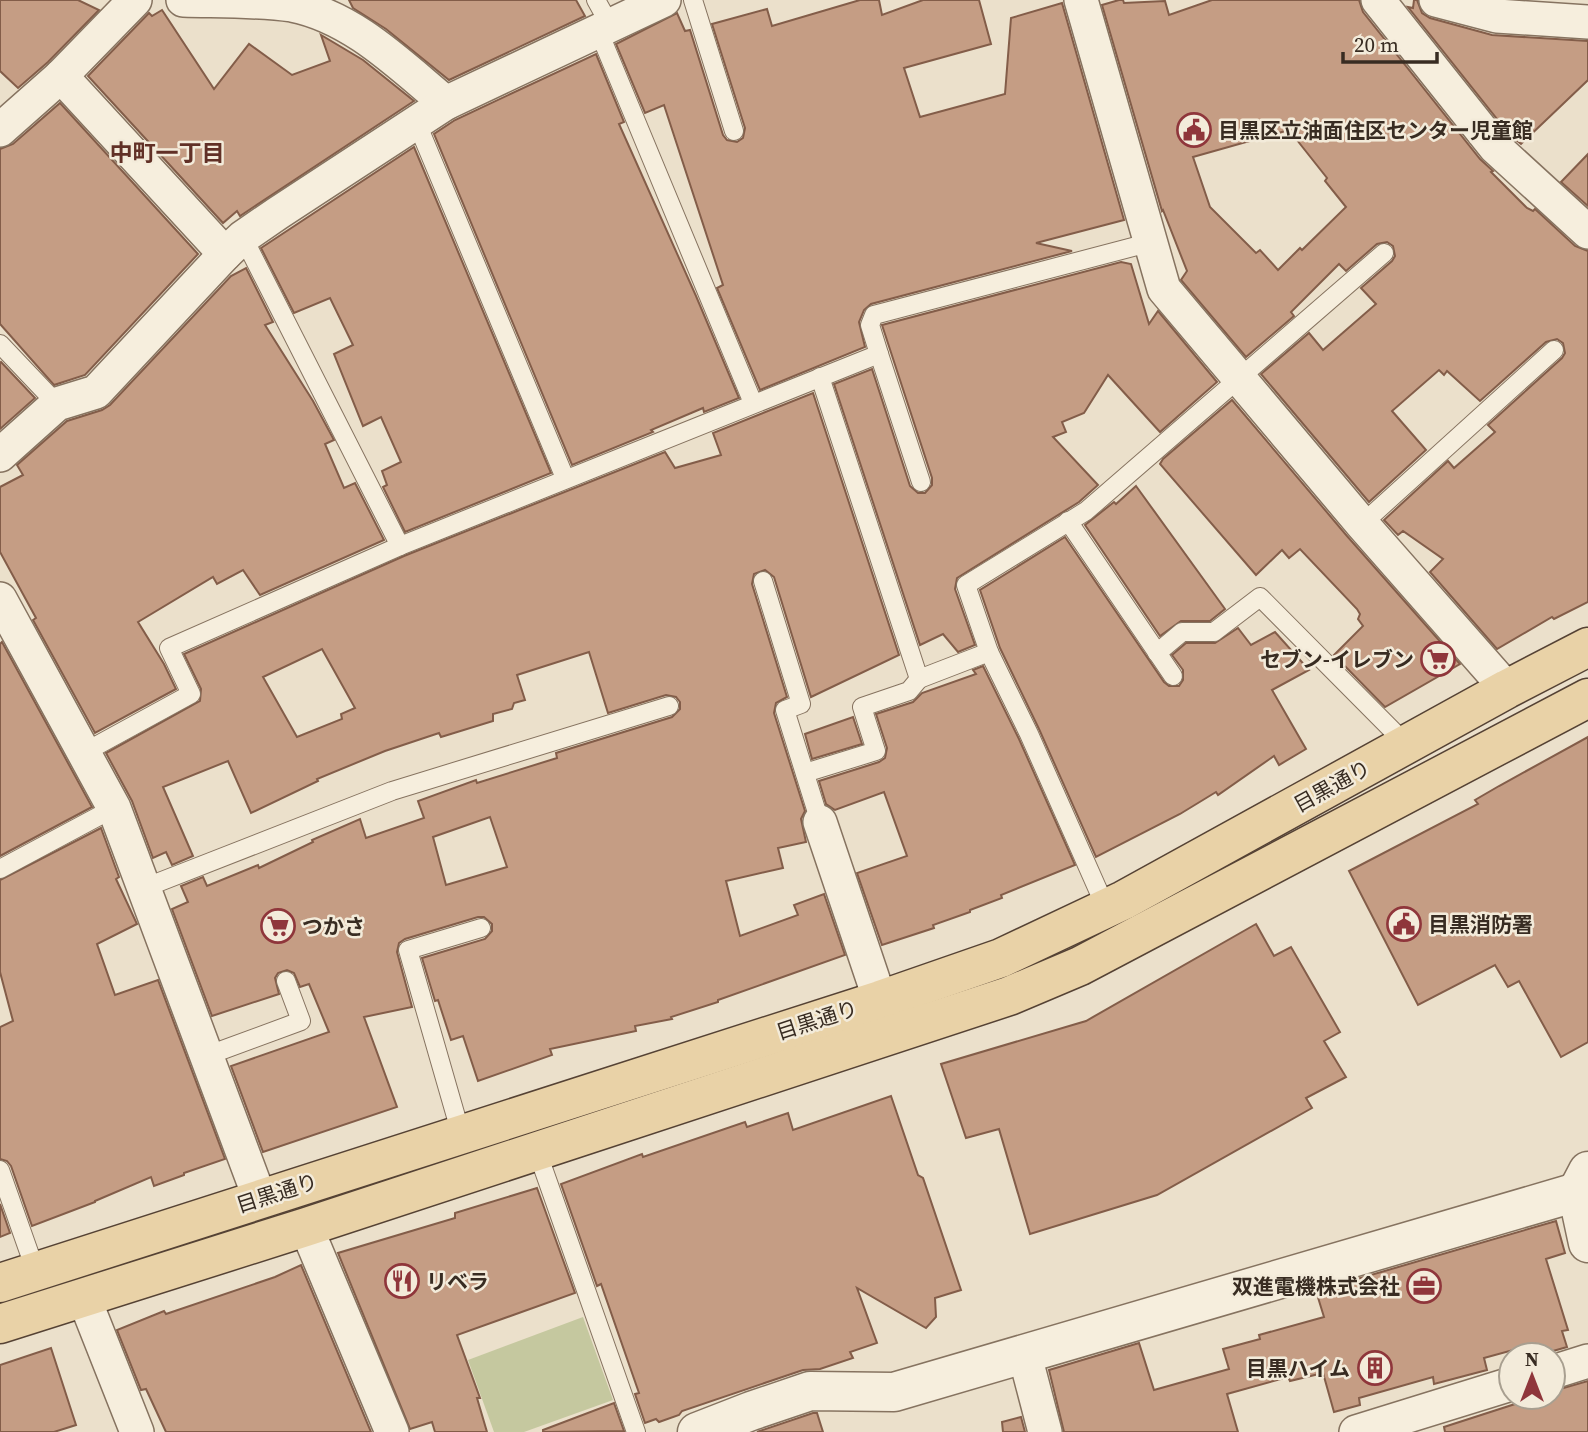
<svg xmlns="http://www.w3.org/2000/svg" width="1588" height="1432" viewBox="0 0 1588 1432" font-family="'Source Serif 4','Noto Sans JP',serif">
<style>
.green{fill:#c5c89f}
.building{fill:#c59d84;stroke:#835d49;stroke-width:2;fill-rule:evenodd}
.lines{fill:none;stroke-linecap:round;stroke-linejoin:round}
.service-casing{stroke:#867360;stroke-width:20}
.minor-casing{stroke:#867360;stroke-width:36}
.tertiary-casing{stroke:#867360;stroke-width:41}
.primary-casing{stroke:#554234;stroke-width:41}
.service{stroke:#f6eedd;stroke-width:18}
.minor{stroke:#f6eedd;stroke-width:33}
.tertiary{stroke:#f6eedd;stroke-width:38}
.primary{stroke:#e9d2a7;stroke-width:38}
.labels{text-anchor:middle;dominant-baseline:central;stroke-width:5;stroke-linejoin:round;paint-order:stroke}
.poi-label{font-size:21px;font-weight:bold;fill:#382c22;stroke:#f3ebda;text-anchor:start}
.street-label{font-size:21px;fill:#382c22;stroke:#f3ebda}
.neighbourhood-label{font-size:23px;font-weight:bold;fill:#613026;stroke:#f3ebda}
</style>
<rect width="100%" height="100%" fill="#ebe0cb"/>
<path class="green" d="M583,1317L613,1400L524,1432H494L468,1360Z"/>
<g class="building">
<path d="M0,0H78L99,10L48,62L18,88L0,71Z"/>
<path d="M349,0H576L585,16L449,80L386,29L353,8Z"/>
<path d="M860,0H879L882,15L923,0H979L991,44L904,68L920,117L1005,94L1011,18L1062,3L1124,220L1036,243L1072,251L871,304L864,310L859,322L865,347L760,390L717,288L723,285L664,105L645,113L616,44L677,13L685,31L690,30L723,135L727,140L737,142L743,138L745,128L712,24L767,9L772,26Z"/>
<path d="M1119,0H1123L1124,3L1165,1L1169,15L1212,0H1359L1363,12L1480,159L1493,171L1491,172L1527,208L1533,211L1535,209L1575,246L1588,251V602L1554,619L1552,617L1497,649L1430,572L1443,559L1403,531L1398,535L1384,520L1448,461L1454,468L1495,432L1488,425L1562,358L1565,353L1563,343L1557,339L1546,342L1480,401L1447,371L1444,375L1439,370L1392,411L1426,450L1369,502L1261,374L1309,333L1323,350L1376,304L1361,288L1392,261L1395,256L1393,246L1387,242L1377,244L1346,271L1339,264L1291,312L1294,316L1246,357L1181,280L1187,271L1163,210L1162,211L1102,5ZM1289,130L1327,178L1325,181L1346,207L1302,250L1300,248L1278,270L1260,250L1256,253L1210,207L1193,157Z"/>
<path d="M1414,0H1417L1422,13L1430,18L1492,35L1588,41V80L1521,144L1509,134L1408,7L1413,8Z"/>
<path d="M162,10L214,89L249,44L292,75L330,61L321,35L363,60L414,101L240,216L237,211L223,223L88,76L149,13L152,16Z"/>
<path d="M596,54L624,122L619,124L696,296L739,398L704,412L703,408L651,430L653,432L572,465L434,134L455,120Z"/>
<path d="M60,103L198,254L85,375L54,385L0,324V149L13,144Z"/>
<path d="M414,147L551,473L405,532L383,487L387,485L382,471L401,462L381,417L363,426L334,354L353,345L330,298L294,313L261,248Z"/>
<path d="M1588,154V206L1561,182Z"/>
<path d="M1121,262L1131,264L1149,324L1158,311L1217,382L1160,432L1108,375L1084,413L1062,422L1066,432L1053,437L1098,485L1079,502L957,578L955,589L975,645L958,652L943,634L920,645L834,384L872,369L910,486L918,493H925L932,485V478L882,325Z"/>
<path d="M246,268L273,322L265,325L313,401L334,440L325,444L344,488L355,483L384,540L260,595L243,570L217,584L213,577L138,622L164,664L176,689L95,733L33,620L36,618L0,552V487L23,475L17,465L67,421L102,410L110,405L231,276Z"/>
<path d="M1,362L35,398L0,429V363Z"/>
<path d="M813,393L899,655L811,697L774,577L765,570L754,574L752,584L787,697L776,703L774,713L805,811L801,819L806,842L778,848L783,868L726,881L740,936L798,915L794,905L824,894L845,955L718,1000V1002L671,1017L672,1019L635,1026L636,1031L550,1049L552,1055L478,1081L463,1036L451,1040L438,1000L435,1001L422,958L485,939L492,931V924L484,917H478L405,939L399,943L397,952L412,1007L364,1017L397,1107L263,1152L231,1066L329,1032L309,984L300,987L294,973L287,970L278,973L275,978L279,994L212,1016L172,909L188,902L181,886L203,877L207,886L258,865L259,868L313,842L312,840L360,819L366,838L424,818L418,801L476,780L477,783L557,758L556,753L559,752L672,717L680,709V702L676,697L666,695L608,713L589,652L517,675L525,700L514,703L512,709L493,714V721L441,737L439,733L385,751L317,779L318,781L251,813L228,761L163,787L193,856L172,865L166,852L153,858L132,801L106,753L200,701L201,689L184,654L404,556L665,452L675,468L721,455L713,433ZM322,649L355,708L341,714L342,719L297,737L263,677ZM490,817L507,867L446,885L433,837Z"/>
<path d="M1232,400L1347,536L1460,664L1385,707L1334,655L1363,626L1358,619L1360,614L1357,609L1300,549L1289,558L1282,550L1256,575L1160,464L1163,459Z"/>
<path d="M1136,486L1225,609L1210,621H1181L1160,636L1085,525L1114,502L1116,504Z"/>
<path d="M1065,537L1164,682L1169,686H1179L1183,680V670L1172,655L1186,643H1215L1238,628L1251,645L1275,632L1309,670L1272,690L1306,749L1279,765L1274,756L1218,795L1216,792L1180,814L1096,857L1039,729L1000,648L980,590Z"/>
<path d="M2,642L92,807L0,856V644Z"/>
<path d="M983,666L1019,739L1075,865L1001,895L1002,898L970,910V912L933,925L934,928L882,945L857,873L907,856L884,792L835,810L826,804L819,781L879,762L885,758L887,748L876,714L913,702L922,693L976,674L973,670Z"/>
<path d="M853,717L862,744L812,759L805,734Z"/>
<path d="M1588,737V1042L1561,1057L1519,981L1508,987L1495,965L1418,1005L1349,871L1478,804L1475,800L1499,786Z"/>
<path d="M101,828L119,877L116,879L137,924L97,944L115,995L158,980L225,1159L184,1173V1175L154,1186L151,1177L95,1201V1202L32,1226L11,1166L7,1161L0,1159V1027L13,1021L0,972V880Z"/>
<path d="M1256,924L1274,956L1291,947L1340,1032L1324,1041L1346,1077L1306,1098L1312,1108L1157,1195L1030,1234L999,1129L966,1138L941,1064L1086,1021Z"/>
<path d="M891,1096L918,1175L923,1178L961,1290L935,1298L936,1317L926,1328L857,1288L877,1343L850,1352L853,1358L820,1369L803,1370L682,1411L679,1415L659,1422L656,1419L645,1423L635,1394L639,1393L601,1284L597,1286L561,1184L642,1154L643,1157L745,1122L747,1127L788,1113L793,1130Z"/>
<path d="M537,1188L575,1293L457,1335L480,1398H477L487,1432H435L432,1422L410,1429L338,1253L455,1218V1213Z"/>
<path d="M0,1204L10,1233L0,1237Z"/>
<path d="M1556,1221L1565,1253L1546,1259L1568,1330L1562,1331L1567,1347L1539,1355L1535,1344L1484,1358L1487,1370L1434,1384L1433,1377L1359,1398L1360,1405L1334,1412L1323,1373L1290,1381L1288,1377L1227,1394L1238,1432H1064L1049,1370L1139,1343L1154,1390L1229,1369L1223,1349L1260,1339L1259,1335L1324,1317L1316,1291Z"/>
<path d="M301,1265L371,1432H166L146,1389L141,1390L117,1330L164,1311L166,1314L275,1277Z"/>
<path d="M51,1348L76,1425L54,1432H0V1365Z"/>
<path d="M1588,1381V1432H1445L1444,1427L1515,1404L1525,1397H1553V1391Z"/>
<path d="M614,1403L624,1431L543,1432V1430Z"/>
<path d="M813,1413H817L823,1432H757Z"/>
<path d="M1021,1417L1025,1432H1003L1002,1422Z"/>
</g>
<g class="lines">
<g class="service-casing">
<g id="service">
<path d="M596,0L611,27"/>
<path d="M693,0L734,131"/>
<path d="M599,32L753,403"/>
<path d="M416,121L565,478"/>
<path d="M243,237L400,546"/>
<path d="M0,344L57,404"/>
<path d="M879,354L921,482"/>
<path d="M820,377L919,679L989,652L1029,734L1106,908"/>
<path d="M1068,521L1173,676"/>
<path d="M1362,524L1554,350"/>
<path d="M763,581L801,704L785,710L820,822"/>
<path d="M989,652L966,585L1086,511L1384,253"/>
<path d="M1157,653L1182,632H1214L1260,597L1407,745"/>
<path d="M85,752L191,694L169,648L400,546L879,354L870,325L874,315L1152,242"/>
<path d="M805,773L876,751L862,707L909,691L919,679"/>
<path d="M0,869L114,808"/>
<path d="M144,888L392,791L669,706"/>
<path d="M206,1056L301,1021L286,981"/>
<path d="M461,1134L408,950L481,928"/>
<path d="M537,1151L636,1432"/>
<path d="M0,1170L36,1272"/>
</g>
</g>
<g class="minor-casing">
<g id="minor">
<path d="M183,0C219,1 257,0 292,5C353,17 400,65 446,103"/>
<path d="M1081,0L1164,289L1362,524L1507,689"/>
<path d="M1378,0L1495,147L1588,232"/>
<path d="M1436,0L1497,16L1588,22"/>
<path d="M61,76L225,254"/>
<path d="M0,130L61,76L135,0"/>
<path d="M0,455L57,404L96,392L225,254L243,237L278,213L446,103L664,0"/>
<path d="M0,599L114,808L260,1199"/>
<path d="M820,822L880,1000"/>
<path d="M306,1227L392,1432"/>
<path d="M84,1298L137,1432"/>
<path d="M1024,1352L1045,1432"/>
<path d="M1553,1372L1588,1361"/>
<path d="M1356,1432L1511,1384"/>
</g>
</g>
<g class="tertiary-casing">
<g id="tertiary">
<path d="M1588,1171L1577,1192L1588,1243"/>
<path d="M697,1432L751,1411L810,1391L894,1392L1577,1192"/>
</g>
</g>
<g class="primary-casing">
<g id="primary">
<path d="M0,1283L880,1000L1001,958L1124,900L1507,689L1588,647"/>
<path d="M0,1324L306,1227L1009,996L1080,966L1588,698"/>
</g>
</g>
<use href="#service" class="service"/>
<use href="#minor" class="minor"/>
<use href="#tertiary" class="tertiary"/>
<use href="#primary" class="primary"/>
</g>
<defs>
<g id="civic-ring" transform="scale(1.75)"><circle r="9.5" fill="#f3ebda" stroke="#8f363b" stroke-width="1.5"/><path d="M-.6-6.5H3V-4.5H.6V-3L4-1V1h2V6H-6V1h2V-1L-.6-3ZM-1.2 2.5V6h2.4V2.5Z" fill="#8f363b"/></g>
<g id="supermarket-ring" transform="scale(1.75)"><circle r="9.5" fill="#f3ebda" stroke="#8f363b" stroke-width="1.5"/><path d="M-6-5.5h2.5l.6 2H6L4.5 2H-2.5L-4.4-4H-6ZM-1.5 3.2a1.3 1.3 0 1 0 .1 0ZM3 3.2a1.3 1.3 0 1 0 .1 0Z" fill="#8f363b"/></g>
<g id="restaurant-ring" transform="scale(1.75)"><circle r="9.5" fill="#f3ebda" stroke="#8f363b" stroke-width="1.5"/><path d="M-5-6h1v4h1v-4h1v4h1v-4h1v5L-1.5 .5V6h-2V.5L-5-1ZM5-6V6H3V1.5H1.5Q1.5-4 5-6Z" fill="#8f363b"/></g>
<g id="office-ring" transform="scale(1.75)"><circle r="9.5" fill="#f3ebda" stroke="#8f363b" stroke-width="1.5"/><path d="M-6-3h4V-5.5h4V-3h4V5H-6ZM-1-4.5V-3h2v-1.5ZM-6 0V1H6V0Z" fill="#8f363b"/></g>
<g id="building-ring" transform="scale(1.75)"><circle r="9.5" fill="#f3ebda" stroke="#8f363b" stroke-width="1.5"/><path d="M-4-6H4V6H1V3H-1V6H-4ZM-2.5-4.3h1.7v1.8h-1.7ZM.8-4.3h1.7v1.8H.8ZM-2.5-1h1.7V.8h-1.7ZM.8-1h1.7V.8H.8Z" fill="#8f363b"/></g>
</defs>
<g fill-rule="evenodd">
<use href="#civic-ring" x="1194" y="130"/>
<use href="#supermarket-ring" x="1438" y="659"/>
<use href="#civic-ring" x="1404" y="924"/>
<use href="#supermarket-ring" x="278" y="926"/>
<use href="#restaurant-ring" x="402" y="1281"/>
<use href="#office-ring" x="1424" y="1286"/>
<use href="#building-ring" x="1375" y="1368"/>
</g>
<g class="labels">
<g class="poi-label">
<text x="1218" y="130">目黒区立油面住区センター児童館</text>
<text x="1414" y="659" text-anchor="end">セブン-イレブン</text>
<text x="1428" y="924">目黒消防署</text>
<text x="302" y="926">つかさ</text>
<text x="426" y="1281">リベラ</text>
<text x="1400" y="1286" text-anchor="end">双進電機株式会社</text>
<text x="1350" y="1368" text-anchor="end">目黒ハイム</text>
</g>
<g class="street-label">
<text transform="translate(1332 786) rotate(-29)">目黒通り</text>
<text transform="translate(817 1020) rotate(-18)">目黒通り</text>
<text transform="translate(277 1193) rotate(-18)">目黒通り</text>
</g>
<g class="neighbourhood-label">
<text x="167" y="153">中町一丁目</text>
</g>
</g>
<g transform="translate(1532 1376)"><circle r="33" fill="#f3ebda" stroke="#a89f90" stroke-width="2"/>
<path d="M0-5L12 26L0 18L-12 26Z" fill="#8f363b"/>
<text y="-10" font-size="19" font-weight="bold" text-anchor="middle" fill="#382c22">N</text>
</g>
<path d="M1343 52v10h94v-10" fill="none" stroke="#382c22" stroke-width="3.5"/>
<text x="1354" y="52" font-size="21" fill="#382c22" stroke="#f3ebda" stroke-width="5" paint-order="stroke">20 m</text>
</svg>
